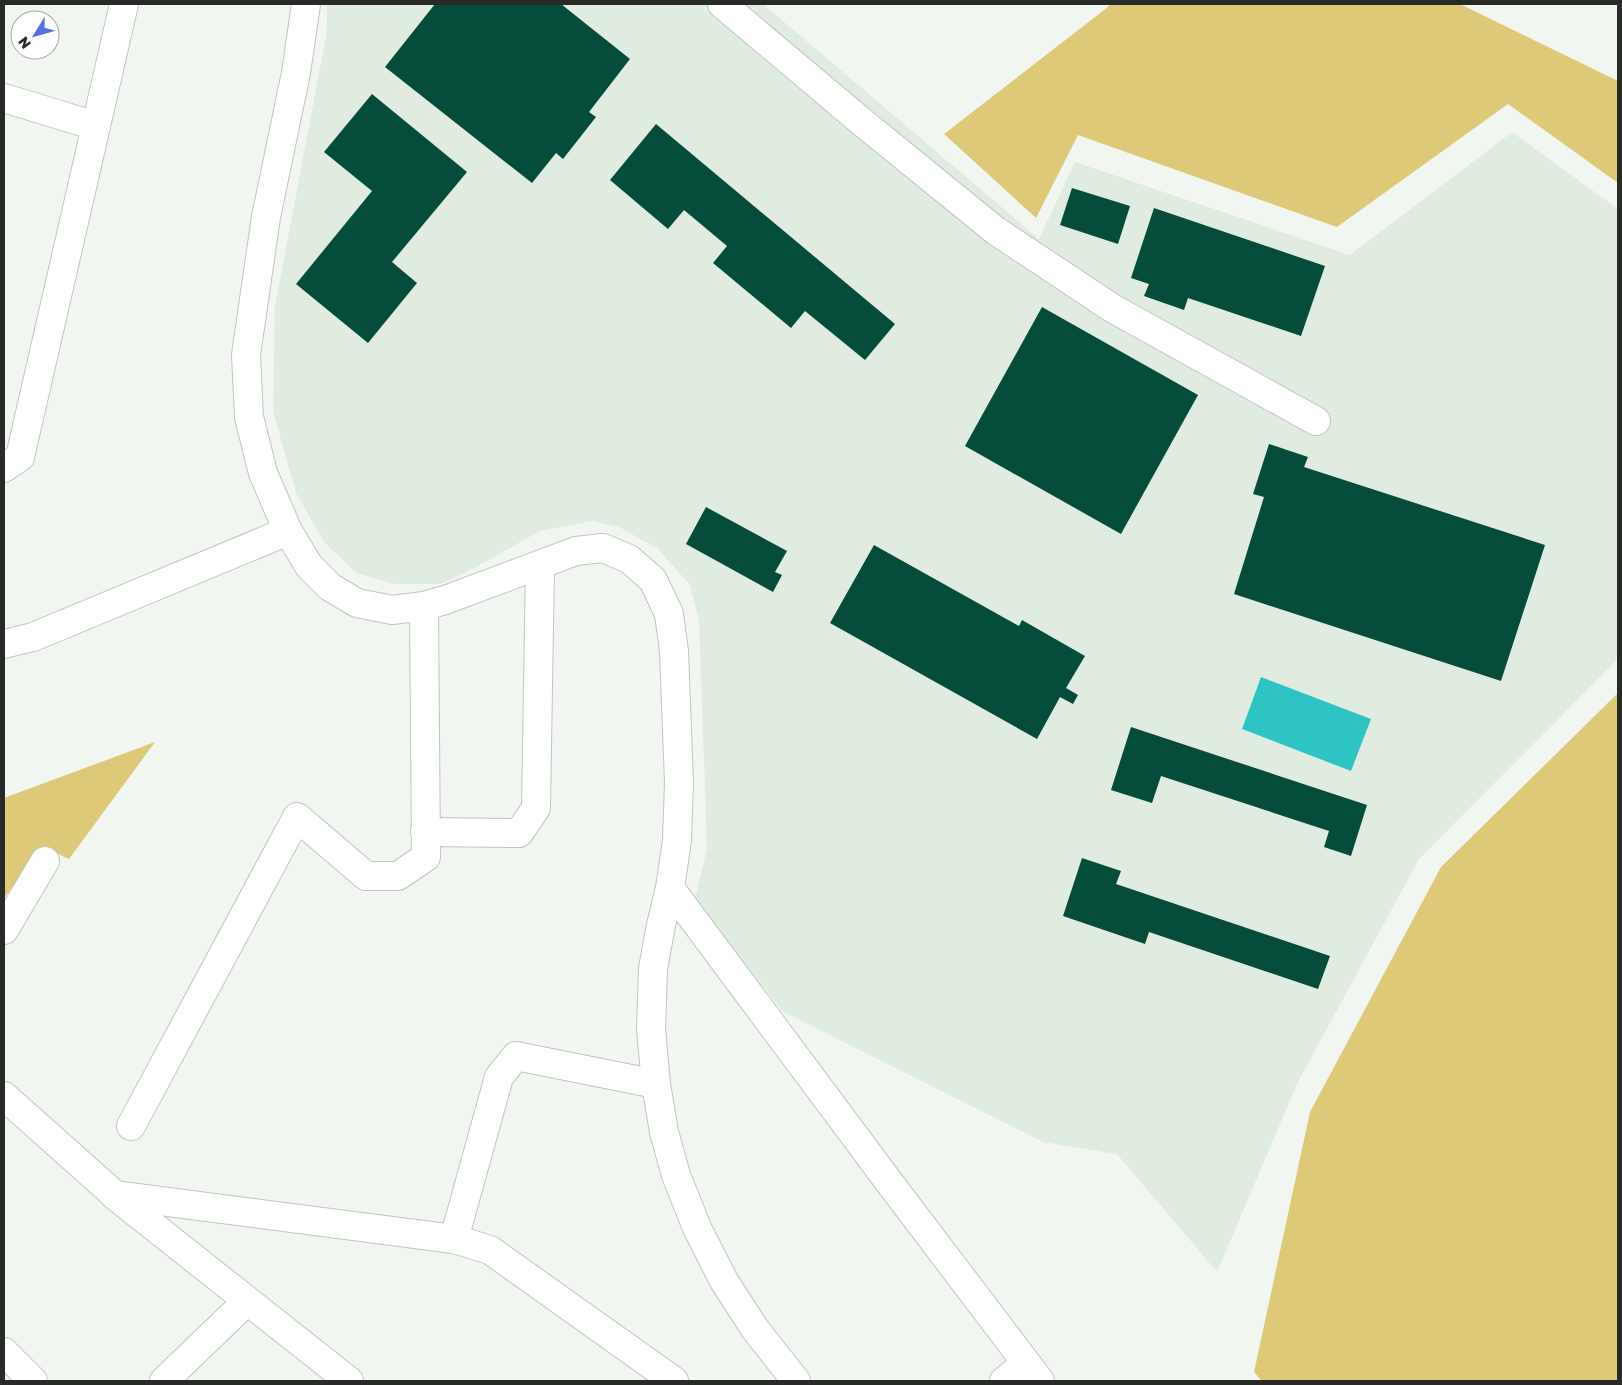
<svg xmlns="http://www.w3.org/2000/svg" width="1622" height="1385" viewBox="0 0 1622 1385" font-family="'Golos Text',sans-serif">
<style>
.built{fill:#e1ece1}
.green{fill:#dec978}
.water{fill:#2ec4c4}
.building{fill:#054c3a}
.lines{fill:none;stroke-linecap:round;stroke-linejoin:round}
.minor-casing{stroke:#c1c6c1;stroke-width:30}
.minor{stroke:#fff;stroke-width:28}
</style>
<rect width="100%" height="100%" fill="#f1f6f1"/>
<path class="built" d="M327,4H763L1039,239L1075,162L1350,255L1512,132L1618,209V659L1419,859L1297,1084L1217,1272L1117,1154L1043,1142L782,1011L695,899L707,849L699,620L690,585L658,549L619,527L592,521L540,531L476,567L441,584H395L356,573L324,542L296,493L273,411L275,306L327,31Z"/>
<g class="green">
<path d="M1110,4H1460L1618,81V183L1508,104L1337,227L1078,135L1036,218L944,134L1108,7Z"/>
<path d="M1618,693V1381H1262L1254,1372L1310,1112L1441,867Z"/>
<path d="M155,742L69,859L43,847L4,898V798Z"/>
</g>
<path class="water" d="M1261,677L1371,719L1351,771L1242,729Z"/>
<g class="building">
<path d="M435,4H561L630,59L589,112L596,117L563,159L556,153L532,183L385,67Z"/>
<path d="M372,94L467,172L392,262L417,283L368,343L296,284L372,191L324,152Z"/>
<path d="M656,124L895,324L865,360L805,311L791,328L713,263L727,246L684,210L668,229L610,180Z"/>
<path d="M1072,188L1130,206L1118,244L1060,225Z"/>
<path d="M1154,208L1325,266L1301,336L1188,298L1184,310L1144,296L1149,284L1131,278Z"/>
<path d="M1042,307L1198,395L1121,534L965,446Z"/>
<path d="M1269,444L1308,457L1304,467L1545,545L1501,681L1234,594L1264,497L1253,494Z"/>
<path d="M706,507L787,551L775,572L782,575L773,592L686,544Z"/>
<path d="M874,545L1019,626L1022,620L1085,656L1066,688L1078,695L1073,704L1060,697L1037,739L830,623Z"/>
<path d="M1131,727L1367,805L1351,856L1324,847L1329,831L1161,776L1152,803L1111,790Z"/>
<path d="M1082,858L1121,871L1116,884L1330,956L1318,989L1149,932L1145,944L1063,916Z"/>
</g>
<g class="lines">
<g class="minor-casing">
<g id="minor">
<path d="M306,4L296,73L266,217L246,355L249,417L263,473L288,531L309,566L330,587L357,603L392,610L424,606L445,600L576,551L603,548L629,559L653,580L669,614L674,651L679,783L677,840L670,888L661,925L653,969L651,1029L656,1084L664,1132L676,1175L697,1228L724,1281L755,1329L796,1381"/>
<path d="M722,4L862,122L996,231L1112,308L1316,421"/>
<path d="M4,98L96,126"/>
<path d="M4,468L20,457L124,4"/>
<path d="M4,644L33,637L288,531"/>
<path d="M425,832L519,833L536,808L540,565"/>
<path d="M670,888L889,1182L1040,1381"/>
<path d="M4,930L45,861"/>
<path d="M4,1096L124,1203L349,1381"/>
<path d="M131,1126L297,817L366,876H398L426,857L424,606"/>
<path d="M114,1195L454,1239L490,1250L674,1381"/>
<path d="M454,1239L499,1077L516,1056L656,1084"/>
<path d="M4,1352L33,1381"/>
<path d="M164,1381L247,1301"/>
<path d="M1004,1381L1026,1363"/>
</g>
</g>
<use href="#minor" class="minor"/>
</g>
<rect width="1622" height="1385" fill="none" stroke="#282a28" stroke-width="10"/>
<g transform="translate(35 35) rotate(233)"><circle r="24" fill="#ffffff" stroke="#a9aaa9"/>
<path d="M0-4L9 19L0 12L-9 19Z" fill="#5670e6"/>
<text y="-8" font-size="14" font-weight="bold" text-anchor="middle" fill="#282a28">N</text>
</g>
</svg>
